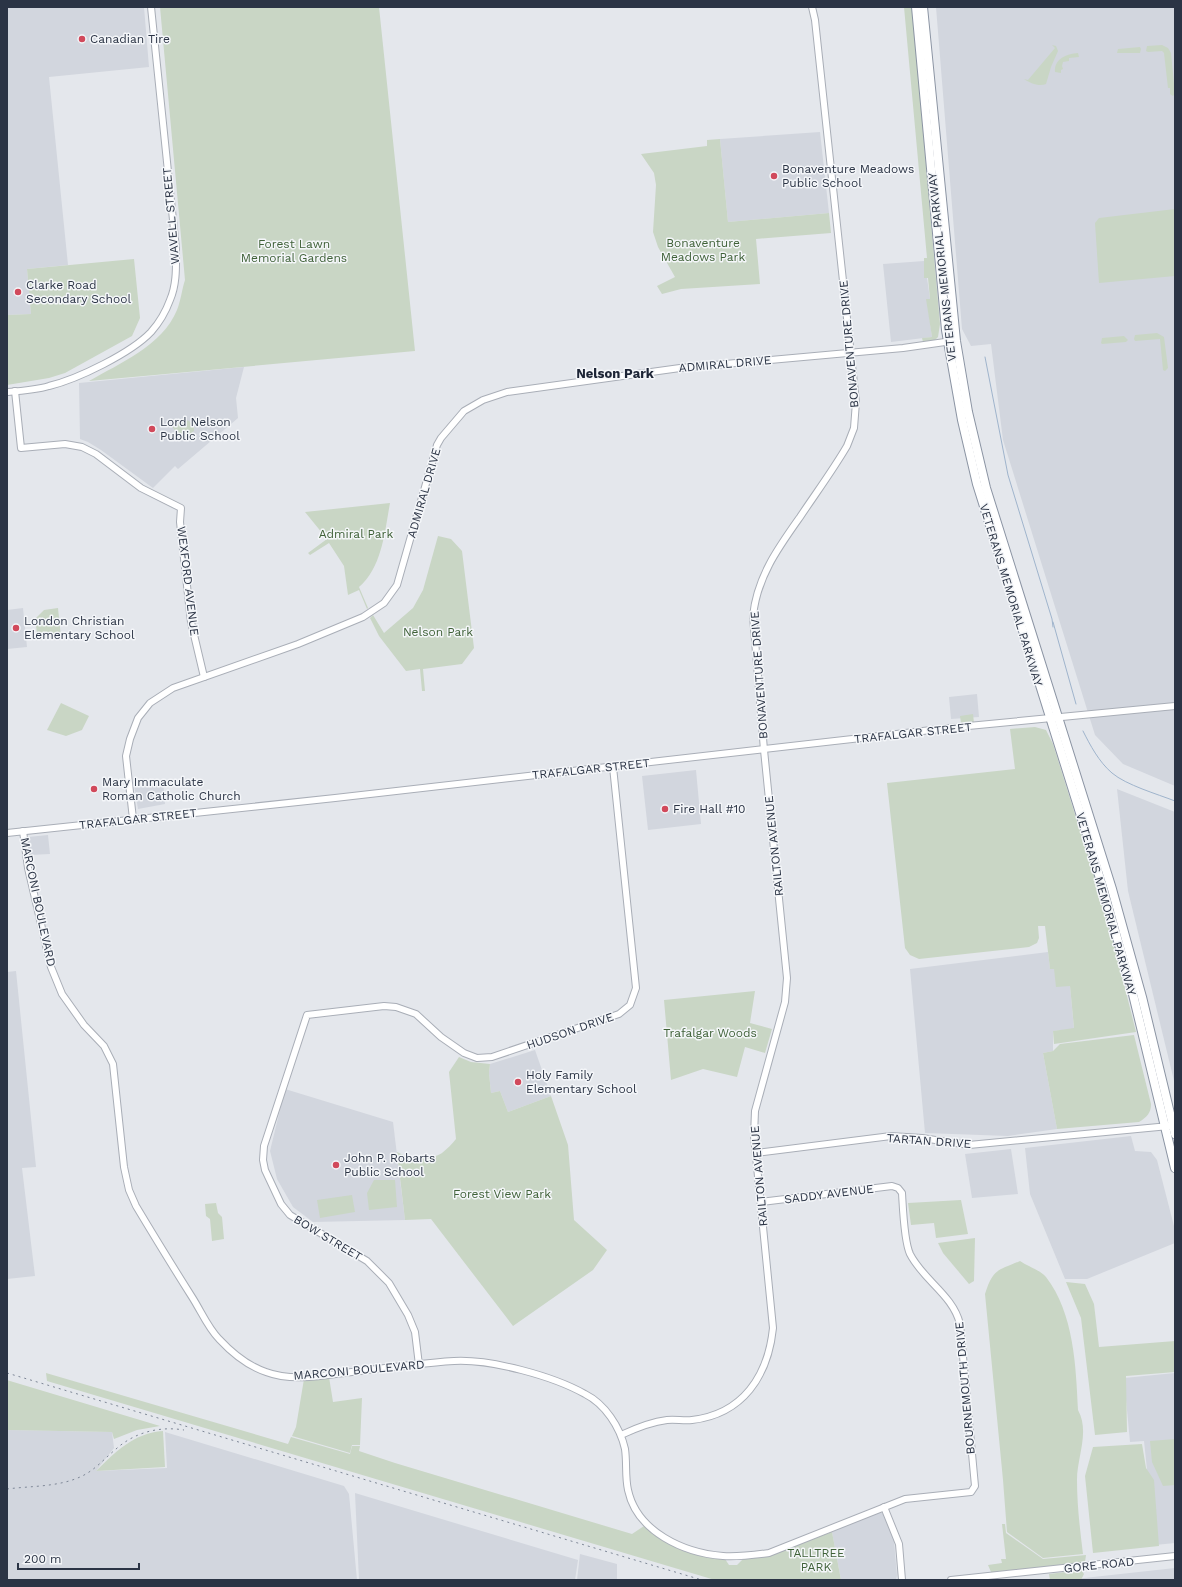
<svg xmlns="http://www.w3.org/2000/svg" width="1182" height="1587" viewBox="0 0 1182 1587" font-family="'Work Sans',sans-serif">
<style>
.built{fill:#d2d6de}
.green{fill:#c9d6c5}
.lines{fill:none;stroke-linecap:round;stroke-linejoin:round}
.stream{stroke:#9fb4cc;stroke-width:1}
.secondary-casing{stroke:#a9aeb7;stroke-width:8}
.highway-casing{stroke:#8b94a3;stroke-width:10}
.secondary{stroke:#fff;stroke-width:6}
.highway{stroke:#fff;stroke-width:8}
.rail{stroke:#7d8696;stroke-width:1;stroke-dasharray:2 4;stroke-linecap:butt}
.poi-dot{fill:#d1495b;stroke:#f4f6f9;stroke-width:1.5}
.labels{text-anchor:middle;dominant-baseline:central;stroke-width:3;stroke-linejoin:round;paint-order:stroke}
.poi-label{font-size:12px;fill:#2b3445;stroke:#f4f6f9;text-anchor:start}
.street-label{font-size:12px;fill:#2b3445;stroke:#f4f6f9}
.park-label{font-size:12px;fill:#3f6138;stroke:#f4f6f9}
.neighbourhood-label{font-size:13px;font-weight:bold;fill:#1d2536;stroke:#f4f6f9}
</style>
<rect width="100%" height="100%" fill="#e4e7ec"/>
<g class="built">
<path d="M7,7H144L149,67L49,77L68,265L27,269L31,314L7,315Z"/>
<path d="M936,7H1175V786L1123,764L1095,735L1003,440L991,344L971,346L962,329Z"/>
<path d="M820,132L829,213L728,222L720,139Z"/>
<path d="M924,261V278H927L930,299H927L932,337L891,342L883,264Z"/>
<path d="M244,367L236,398L238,418L178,469L175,466L153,488L101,450L88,442L80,439L79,383Z"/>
<path d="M23,608L27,647L7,649V610Z"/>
<path d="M977,694L979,717L951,719L949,697Z"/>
<path d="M696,770L701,824L648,830L642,776Z"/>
<path d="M163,782L165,804L138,809L134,785Z"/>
<path d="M1117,789L1175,812V1085L1128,891Z"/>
<path d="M48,835L50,854L30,855L28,837Z"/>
<path d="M1048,952L1050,969H1054L1070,986L1074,1029L1053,1031V1051L1043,1053L1057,1129L1008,1136L925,1133L910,969Z"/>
<path d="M16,971L36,1167L22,1168L35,1276L7,1279V972Z"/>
<path d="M535,1050L551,1096L508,1112L500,1091L491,1093L489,1073L490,1064Z"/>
<path d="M285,1089L393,1122L405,1220L313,1222L293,1207L277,1179L270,1151Z"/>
<path d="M1131,1136L1135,1151L1151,1152L1157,1160L1175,1230V1243L1087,1279H1065L1030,1194L1025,1148Z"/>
<path d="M1011,1149L1018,1194L972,1198L965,1154Z"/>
<path d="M1175,1373V1543L1155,1545L1144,1441L1130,1442L1124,1378Z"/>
<path d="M7,1430L112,1432L114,1448L96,1471L167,1468L165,1432L344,1486L349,1494L357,1580H7Z"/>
<path d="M355,1493L578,1560L575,1580H359Z"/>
<path d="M876,1513H882L885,1517L894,1541L897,1576L896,1580H841L832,1532Z"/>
<path d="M580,1554L617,1564V1580H577Z"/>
<path d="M1175,1568V1580H1066Z"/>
</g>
<g class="green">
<path d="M160,7H379L415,351L89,381C120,363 162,346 177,310C181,300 182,289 185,280Z"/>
<path d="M904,7H912L940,324L938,337L933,342H923L922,338L932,337L926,299H930L928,278H924V258H927Z"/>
<path d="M1052,45L1056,46L1058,51L1051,67L1046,84C1039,87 1030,83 1024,79L1028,80L1055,48Z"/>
<path d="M1162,45L1168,48L1171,53L1175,94L1173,96L1170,94V88H1168L1164,53L1162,51L1148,52L1146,51L1147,46Z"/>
<path d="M1140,47L1141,49L1140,53H1117L1118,49Z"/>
<path d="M1078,53L1079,57L1069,58V61L1063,62L1062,66L1063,69L1061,70V73L1055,72C1054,59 1066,54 1078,53Z"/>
<path d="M720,139L728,222L829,213L831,233L756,239L760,284L681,289L662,294L657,286L675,277L658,247L653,232L656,185L654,173L641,154L707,146V140Z"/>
<path d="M1175,209V276L1099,283L1095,223L1099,218Z"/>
<path d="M134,259L140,318L132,336L65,373L49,378L7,385V315L31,314L27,269Z"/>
<path d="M1157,333L1164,337L1168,368L1165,371L1163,370L1160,339L1135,341L1134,339L1135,335Z"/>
<path d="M1124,336L1128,340L1126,342L1102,344L1101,343L1102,338Z"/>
<path d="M183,419L189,421L194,425V431L185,438L179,437L172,426L177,420Z"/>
<path d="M390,503C385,530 382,568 359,587L368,608L367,609L359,590L348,595L344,566L329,543L310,555L308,553L327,539L305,512Z"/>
<path d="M438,536L451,539L462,551L474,648L462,664L423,669L425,691H422L420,669L406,671L379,636L370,618L373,615L384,633L413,608L423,590Z"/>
<path d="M58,608L61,637L38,640L35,619L44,610Z"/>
<path d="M61,703L89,716L82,730L66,736L47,730Z"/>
<path d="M973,714L974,723H961L960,716Z"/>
<path d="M1035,727L1046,730L1053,744L1108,920L1136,1032L1054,1044L1053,1031L1074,1028L1070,986L1056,987L1054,969H1050L1045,926H1038L1039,938L1037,943L1029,947L919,959L910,955L905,948L887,783L1015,769L1010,729Z"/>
<path d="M755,991L750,1023L772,1029L765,1053L745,1047L737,1077L703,1069L671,1080L664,1000Z"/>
<path d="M1134,1035L1151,1104C1151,1113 1147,1117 1139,1122L1057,1129L1043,1053L1053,1051L1060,1044Z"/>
<path d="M459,1057L471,1062L490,1064L489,1073L491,1093L500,1091L508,1112L551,1096L568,1145L574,1220L607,1250L593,1270L513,1326L431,1219L405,1220L397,1152C409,1159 430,1161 442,1153C447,1149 452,1144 456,1139L449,1072Z"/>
<path d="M374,1180H395L397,1207L369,1210L367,1193Z"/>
<path d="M352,1195L355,1212L320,1218L317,1200Z"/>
<path d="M961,1200L968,1234L936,1238L934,1223L911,1225L908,1203Z"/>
<path d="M216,1203L218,1213L222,1217L224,1239L212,1241L210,1219L206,1216L205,1204Z"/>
<path d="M975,1238L974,1281L969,1284L943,1253L938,1243Z"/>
<path d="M1020,1261C1027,1266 1040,1270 1046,1277C1074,1313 1076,1367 1078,1410C1090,1432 1077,1457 1077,1480C1077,1505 1080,1530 1083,1554L1043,1558L1007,1532L1003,1480L985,1294C993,1269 997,1271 1020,1261Z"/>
<path d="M1066,1282L1085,1284L1094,1304L1099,1347L1175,1341V1372L1126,1376L1127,1432L1095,1435L1081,1318Z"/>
<path d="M46,1373L288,1444L291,1437L350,1454L352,1446H360L359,1451L395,1463L632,1534L644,1526C668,1547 696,1552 725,1559L729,1565H737L743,1559L773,1554L832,1532L841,1580H715L47,1381Z"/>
<path d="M329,1377L333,1402L362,1398L360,1445H352L350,1453L292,1436L296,1427L304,1379Z"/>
<path d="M7,1380L10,1381L160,1426L137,1430L114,1439L112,1432L7,1430Z"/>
<path d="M163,1431L165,1467L96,1471C115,1452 134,1433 163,1431Z"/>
<path d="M1175,1439V1485L1163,1486L1152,1462L1150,1441Z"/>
<path d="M1142,1444L1146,1468L1154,1480L1159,1546L1093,1553L1085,1476L1093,1447Z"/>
<path d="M1002,1524H1005L1006,1533L1043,1559L1086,1555L1085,1562L1081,1564L995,1573L991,1572L988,1565L1002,1563L1001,1559H1006Z"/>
<path d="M1081,1570L1084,1574L1081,1580H1050L1049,1574Z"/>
</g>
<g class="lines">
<g class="stream">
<path d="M985,357L1008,475L1052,619L1053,627"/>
<path d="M1053,622L1076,704"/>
<path d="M1083,731C1090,745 1099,762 1112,773C1126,785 1157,794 1175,801"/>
</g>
<g class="secondary-casing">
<g id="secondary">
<path d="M15,391L21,448L65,444L82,447L96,454L141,488L181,508L180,522L191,622L204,677"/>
<path d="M7,392C21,391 36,390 49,386C78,379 131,353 151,332C159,323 166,311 170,300C177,284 176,266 176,249L151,7"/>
<path d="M133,819L126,756L130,739L138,718L150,703L173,688L298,644L363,617L384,603L397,585L437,445L441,438L464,411L483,400L507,392L680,368L903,348L952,341"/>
<path d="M23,831L28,868L51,967L62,994L84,1025L104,1046L113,1064L124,1167L129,1190L136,1206C154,1236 173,1267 192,1297C201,1311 208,1328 219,1339C232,1353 248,1366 266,1372C295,1383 330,1374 360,1371C391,1367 423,1363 454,1361C491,1359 553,1376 585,1394C605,1404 620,1427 625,1449C627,1463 625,1477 628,1490C637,1532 684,1553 723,1556C739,1557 753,1555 769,1553L905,1499L971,1492L975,1486L960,1324C953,1295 923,1280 910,1254C904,1241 903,1209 902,1193L898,1188L892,1186L761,1202"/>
<path d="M7,833L335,798L958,727L1175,706"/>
<path d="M756,1153L891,1136L922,1138L969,1145L1169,1126"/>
<path d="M419,1365L415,1332L408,1315L389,1283L367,1261L290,1215L281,1204L265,1170L263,1160L264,1146L307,1015L384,1006L396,1007L416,1014L441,1037L464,1053L477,1058L492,1057L619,1014L630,1005L636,988L613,767"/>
<path d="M621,1435C636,1428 650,1422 667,1420C675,1419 684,1421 692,1420C743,1414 768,1376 773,1328L754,1136L755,1111L785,1002L787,978L764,750L753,616C757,577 778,548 800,517C816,493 833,470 847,446L854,428L856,402L815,20L812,7"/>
<path d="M884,1507L899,1544L902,1580"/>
<path d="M951,1580L1175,1556"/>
</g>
</g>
<g class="highway-casing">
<g id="highway">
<path d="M916,7L946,330L962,420L977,484L1092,851L1131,986L1175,1168"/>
<path d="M923,7L956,341L968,412L986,488L1112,889L1142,997L1175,1134"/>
</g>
</g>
<use href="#secondary" class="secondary"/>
<use href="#highway" class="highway"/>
<g class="rail">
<path d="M7,1373L702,1580"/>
<path d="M7,1489C30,1486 58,1487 80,1477C94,1471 104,1459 116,1449C135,1432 160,1426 184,1430"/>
</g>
</g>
<g class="poi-dot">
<circle cx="82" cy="39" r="4"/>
<circle cx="774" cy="176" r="4"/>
<circle cx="18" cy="292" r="4"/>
<circle cx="152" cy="429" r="4"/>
<circle cx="16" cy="628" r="4"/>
<circle cx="94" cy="789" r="4"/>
<circle cx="665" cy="809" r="4"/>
<circle cx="518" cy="1082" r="4"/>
<circle cx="336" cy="1165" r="4"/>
</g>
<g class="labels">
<g class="poi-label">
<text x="90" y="39">Canadian Tire</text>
<text x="782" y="169">Bonaventure Meadows<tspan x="782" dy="14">Public School</tspan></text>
<text x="26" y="285">Clarke Road<tspan x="26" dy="14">Secondary School</tspan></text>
<text x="160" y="422">Lord Nelson<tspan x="160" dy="14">Public School</tspan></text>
<text x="24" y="621">London Christian<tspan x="24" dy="14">Elementary School</tspan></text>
<text x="102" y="782">Mary Immaculate<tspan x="102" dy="14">Roman Catholic Church</tspan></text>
<text x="673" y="809">Fire Hall #10</text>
<text x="526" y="1075">Holy Family<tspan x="526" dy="14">Elementary School</tspan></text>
<text x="344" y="1158">John P. Robarts<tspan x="344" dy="14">Public School</tspan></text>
</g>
<g class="street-label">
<text transform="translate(171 216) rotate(-95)">WAVELL STREET</text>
<text transform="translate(942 267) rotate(-96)">VETERANS MEMORIAL PARKWAY</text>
<text transform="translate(849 344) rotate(-95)">BONAVENTURE DRIVE</text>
<text transform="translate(725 364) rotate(-5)">ADMIRAL DRIVE</text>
<text transform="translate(424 493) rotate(-74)">ADMIRAL DRIVE</text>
<text transform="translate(188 581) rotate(83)">WEXFORD AVENUE</text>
<text transform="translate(1011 595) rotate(73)">VETERANS MEMORIAL PARKWAY</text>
<text transform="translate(759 675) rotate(-94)">BONAVENTURE DRIVE</text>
<text transform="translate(913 733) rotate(-6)">TRAFALGAR STREET</text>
<text transform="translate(591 769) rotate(-6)">TRAFALGAR STREET</text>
<text transform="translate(138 819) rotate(-6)">TRAFALGAR STREET</text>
<text transform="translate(774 846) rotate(-96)">RAILTON AVENUE</text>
<text transform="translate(38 902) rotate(78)">MARCONI BOULEVARD</text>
<text transform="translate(1106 904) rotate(74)">VETERANS MEMORIAL PARKWAY</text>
<text transform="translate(570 1031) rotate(-19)">HUDSON DRIVE</text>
<text transform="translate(929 1141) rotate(4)">TARTAN DRIVE</text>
<text transform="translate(759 1176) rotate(-95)">RAILTON AVENUE</text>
<text transform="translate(829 1194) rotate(-7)">SADDY AVENUE</text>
<text transform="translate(328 1238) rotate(31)">BOW STREET</text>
<text transform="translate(359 1370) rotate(-5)">MARCONI BOULEVARD</text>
<text transform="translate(965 1388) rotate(-95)">BOURNEMOUTH DRIVE</text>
<text transform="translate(1099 1565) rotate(-6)">GORE ROAD</text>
</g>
<g class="park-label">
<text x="703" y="243">Bonaventure<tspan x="703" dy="14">Meadows Park</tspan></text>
<text x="294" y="244">Forest Lawn<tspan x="294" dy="14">Memorial Gardens</tspan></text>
<text x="356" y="534">Admiral Park</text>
<text x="438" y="632">Nelson Park</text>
<text x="710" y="1033">Trafalgar Woods</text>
<text x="502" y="1194">Forest View Park</text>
<text x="816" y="1553">TALLTREE<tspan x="816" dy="14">PARK</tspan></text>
</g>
<g class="neighbourhood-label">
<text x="615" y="373">Nelson Park</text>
</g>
</g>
<rect width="1182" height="1587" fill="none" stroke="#2b3445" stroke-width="16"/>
<path d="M18 1563v6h121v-6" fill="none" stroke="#2b3445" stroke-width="2"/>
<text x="24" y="1563" font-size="12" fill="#2b3445" stroke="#f4f6f9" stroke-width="3" paint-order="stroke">200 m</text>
</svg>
